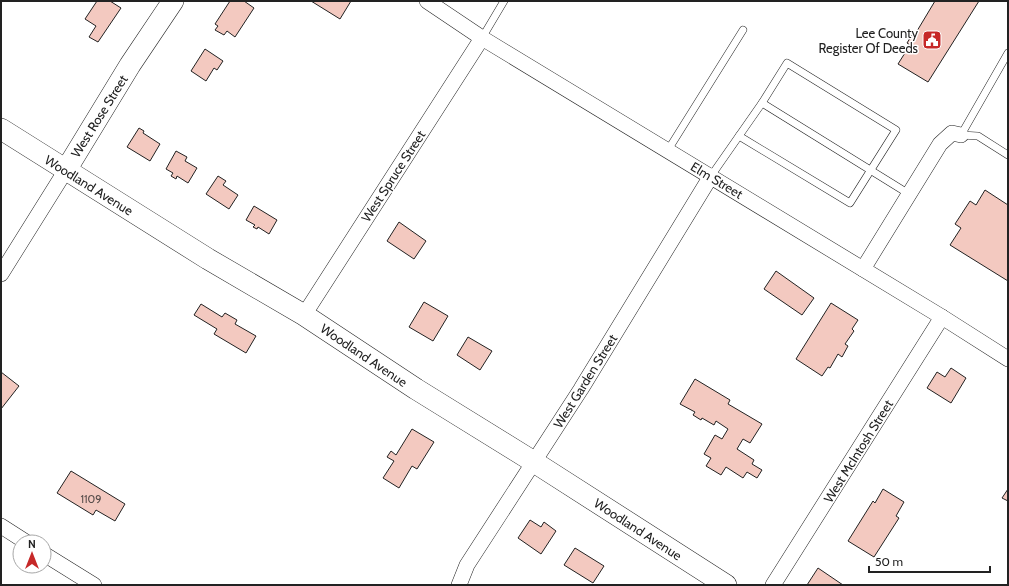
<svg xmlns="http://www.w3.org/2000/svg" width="1009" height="586" viewBox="0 0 1009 586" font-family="Cabin,sans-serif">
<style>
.building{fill:#f3c9c0;stroke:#222}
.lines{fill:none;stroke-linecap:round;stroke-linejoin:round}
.lane-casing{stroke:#222;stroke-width:8}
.street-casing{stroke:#222;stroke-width:16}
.secondary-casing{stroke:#222;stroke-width:22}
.lane{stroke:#fff;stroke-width:7}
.street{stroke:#fff;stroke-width:15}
.secondary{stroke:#fff;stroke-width:21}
.labels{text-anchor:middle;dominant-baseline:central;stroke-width:3;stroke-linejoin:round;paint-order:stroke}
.number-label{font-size:11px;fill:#564c4a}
.poi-label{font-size:13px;fill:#222;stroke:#fff;text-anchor:end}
.street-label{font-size:13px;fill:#222;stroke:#fff}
</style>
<rect width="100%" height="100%" fill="#fff"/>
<g class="building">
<path d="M97,1H110L121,8L98,42L89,37L96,26L85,19Z"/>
<path d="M230,1H244L254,8L235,37L227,31L224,35L215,30L218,26L215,24Z"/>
<path d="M311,1H351L340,19Z"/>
<path d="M935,1H979L928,82L898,64L910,45L907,43L912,35L914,36Z"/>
<path d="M205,49L223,61L217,70L214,68L206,81L191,71Z"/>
<path d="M139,128L144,131L143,133L160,144L150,161L127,147Z"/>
<path d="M176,151L187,157L185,161L197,168L188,183L177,176L176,179L171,176L173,173L166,169Z"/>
<path d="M218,176L226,181L223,185L238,195L229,209L206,194Z"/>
<path d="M985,190L1008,205V281L950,245L961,228L955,224L970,201L976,205Z"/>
<path d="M254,206L277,220L269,234L258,227L257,229L253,227L255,225L246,220Z"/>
<path d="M399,222L426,241L414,259L387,241Z"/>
<path d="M776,271L814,298L802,315L764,289Z"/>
<path d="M424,302L448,316L433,341L409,327Z"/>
<path d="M831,303L858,320L852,329L854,331L845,344L848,346L842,357L838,354L830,368L828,367L822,376L796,359Z"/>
<path d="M201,304L222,317L225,313L237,320L235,324L256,336L246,353L214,334L217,329L194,315Z"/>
<path d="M468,337L492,351L480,370L457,355Z"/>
<path d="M951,368L966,378L951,403L927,388L937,372L945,377Z"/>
<path d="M1,372L19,386L1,409Z"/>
<path d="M695,379L730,400L728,404L762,424L750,443L743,439L737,449L754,460L752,464L762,470L757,478L747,472L743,478L726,467L721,475L706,466L711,458L704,454L715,435L722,439L728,429L716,421L714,425L702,418L701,420L693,415L695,412L680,404Z"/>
<path d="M412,429L434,442L417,469L412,466L399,488L383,478L394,461L387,457L391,451L396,455Z"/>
<path d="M71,471L125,504L115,521L96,510L93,515L57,493Z"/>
<path d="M883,489L904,502L896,516L899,518L874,557L848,541L873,501L875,503Z"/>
<path d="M1008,489V501L1002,498Z"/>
<path d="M530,520L541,527L544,522L556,531L541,554L518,538Z"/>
<path d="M575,548L604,566L593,583L564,565Z"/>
<path d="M818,568L843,585H807Z"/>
</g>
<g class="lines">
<g class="lane-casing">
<g id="lane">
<path d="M482,38L504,1"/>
<path d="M1008,53L961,135L978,136L1008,155"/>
<path d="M739,136L850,203L896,130L787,63L762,103"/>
<path d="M668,150L743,30"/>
<path d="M711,176L762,103L909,194"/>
</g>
</g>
<g class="street-casing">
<g id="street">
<path d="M427,1L482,38L942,317L1008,359"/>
<path d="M863,269L940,144L952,133L961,135"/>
<path d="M1,274L66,170"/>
<path d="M304,315L482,38"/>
<path d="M1,526L26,542"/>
<path d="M44,554L94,585"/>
<path d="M459,585L467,565L581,389L711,176"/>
<path d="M773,585L942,317"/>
</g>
</g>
<g class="secondary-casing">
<g id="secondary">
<path d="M1,129L208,259L304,315L416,389L534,462L726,585"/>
<path d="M66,170L130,65L173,1"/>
</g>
</g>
<use href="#lane" class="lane"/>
<use href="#street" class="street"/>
<use href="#secondary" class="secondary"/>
</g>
<defs>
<g id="civic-square" transform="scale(1)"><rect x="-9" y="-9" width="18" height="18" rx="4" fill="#c62828" stroke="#fff"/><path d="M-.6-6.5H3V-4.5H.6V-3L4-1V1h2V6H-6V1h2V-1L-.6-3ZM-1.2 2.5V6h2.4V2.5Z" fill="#fff"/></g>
</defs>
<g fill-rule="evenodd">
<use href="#civic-square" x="932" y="40"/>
</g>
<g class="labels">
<g class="number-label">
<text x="91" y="499">1109</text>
</g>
<g class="poi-label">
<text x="918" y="33">Lee County<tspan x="918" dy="15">Register Of Deeds</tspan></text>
</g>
<g class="street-label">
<text transform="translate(99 116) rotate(-58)">West Rose Street</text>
<text transform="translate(393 176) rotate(-57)">West Spruce Street</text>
<text transform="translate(717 180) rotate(31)">Elm Street</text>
<text transform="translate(89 185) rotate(32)">Woodland Avenue</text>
<text transform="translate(364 355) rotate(34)">Woodland Avenue</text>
<text transform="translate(585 381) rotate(-58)">West Garden Street</text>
<text transform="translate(858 451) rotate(-58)">West McIntosh Street</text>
<text transform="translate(638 529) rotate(33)">Woodland Avenue</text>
</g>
</g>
<rect width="1009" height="586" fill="none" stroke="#222222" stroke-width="4"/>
<g transform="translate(32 554)"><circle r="19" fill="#ffffff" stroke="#a7a7a7"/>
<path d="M0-3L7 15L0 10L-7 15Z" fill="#c62828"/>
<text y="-6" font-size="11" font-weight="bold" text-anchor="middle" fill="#222222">N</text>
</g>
<path d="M869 566v6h121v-6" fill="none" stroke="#222222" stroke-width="2"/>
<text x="875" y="566" font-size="12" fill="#222222" stroke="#ffffff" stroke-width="3" paint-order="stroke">50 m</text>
</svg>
